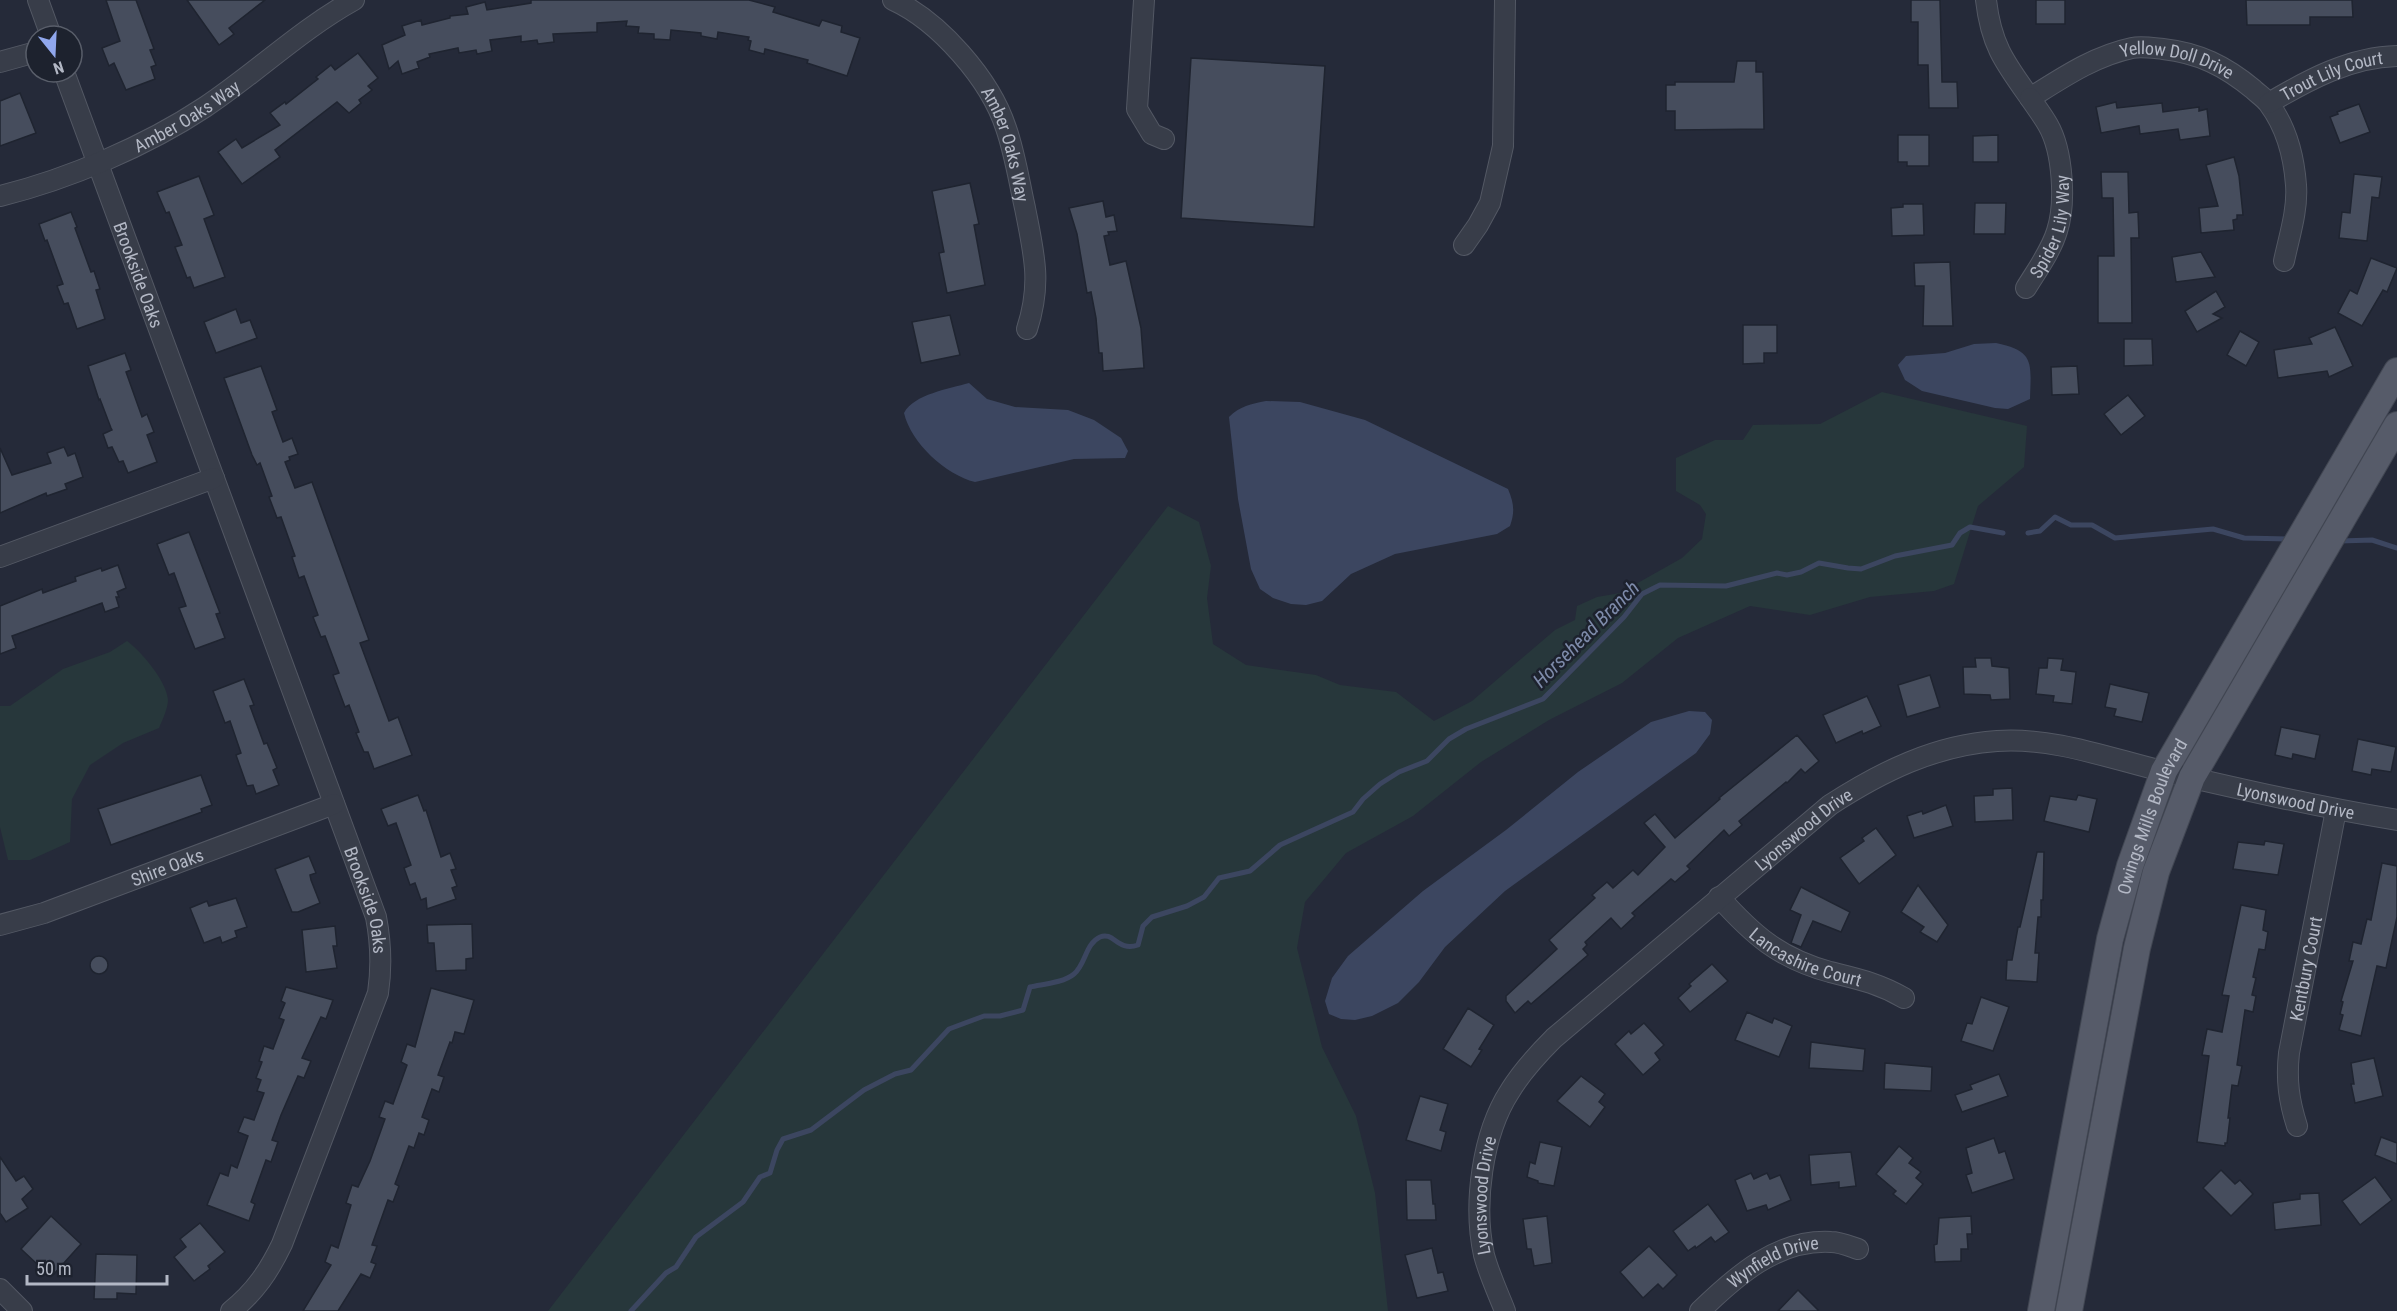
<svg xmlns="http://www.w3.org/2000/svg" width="2397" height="1311" viewBox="0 0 2397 1311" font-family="'Roboto Condensed',sans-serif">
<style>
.green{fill:#27373b}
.water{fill:#3c4660}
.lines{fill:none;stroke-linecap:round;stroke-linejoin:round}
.stream{stroke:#3c4660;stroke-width:5}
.building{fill:#464d5d;stroke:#1f2430;stroke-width:1.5}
.minor-casing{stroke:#535864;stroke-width:22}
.major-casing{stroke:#414652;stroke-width:28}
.minor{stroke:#383d49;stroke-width:20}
.major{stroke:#565b69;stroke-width:26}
.labels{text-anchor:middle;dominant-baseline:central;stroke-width:5;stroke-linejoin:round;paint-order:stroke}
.street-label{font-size:18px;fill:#b3b8c5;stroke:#1d222e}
.water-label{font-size:20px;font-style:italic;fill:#7e8baa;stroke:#1d222e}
</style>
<rect width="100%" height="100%" fill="#252a39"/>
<g class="green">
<path d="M1882,392L2027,426L2024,467L1978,506L1954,584L1934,591L1870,597L1810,615L1750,606L1678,638L1622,683L1549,720L1481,762L1413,816L1346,853L1305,902L1297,948L1322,1047L1356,1116L1375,1193L1388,1311H548L1168,506L1199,522L1211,566L1207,598L1213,644L1246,665L1316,675L1340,685L1396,692L1434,721L1472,701L1555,630L1575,620L1577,606L1597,597L1620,593L1682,558L1702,539L1706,514L1700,505L1676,491V458L1715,440H1743L1753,425L1820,424Z"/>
<path d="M127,641C142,652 167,682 168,700C168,708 162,721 159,728L123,743L90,765L72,799L70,842L30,860H8L0,827V706H10L63,669L110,652Z"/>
</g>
<g class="water">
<path d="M1996,343C2035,351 2031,363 2030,399L2008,409L1995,408L1922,391L1905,380L1898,365L1906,356L1945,353L1974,344Z"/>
<path d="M969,383L987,399L1015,407L1068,410L1094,420L1121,438L1128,451L1125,458L1074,459L975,482C946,475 911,443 904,413C914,394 949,389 969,383Z"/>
<path d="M1266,401L1300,402L1365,420L1508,489C1514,503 1515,512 1510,526L1497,534L1395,554L1351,574L1322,601L1306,605L1291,604L1273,598L1260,589L1251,569L1238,499L1229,417C1240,406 1251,404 1266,401Z"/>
<path d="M1689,711L1705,712L1712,720L1710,734L1696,753L1505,891L1445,947L1419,982L1398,1003L1372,1016L1355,1020L1341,1019L1329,1014L1325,1001L1332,978L1348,956L1423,891L1506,830L1578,772L1651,722Z"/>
</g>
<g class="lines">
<g class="stream">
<path d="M2028,533L2040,531L2055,517L2071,525H2092L2115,538L2213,529L2244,538L2289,539"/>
<path d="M2340,541L2372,540L2397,548"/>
<path d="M631,1311L666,1273L676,1267L696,1237L743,1202L760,1177L770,1173L777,1150L783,1139L811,1130L864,1090L895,1074L911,1070L949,1029L984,1016H1000L1023,1010L1030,987C1043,984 1063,983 1074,974C1086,964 1085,944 1100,937C1114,931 1117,952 1138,945L1143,926L1152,917L1187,906L1204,897L1219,878L1250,871L1280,845L1353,812L1363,799L1380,784L1399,772L1427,761L1449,739L1466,729L1543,699L1624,617L1642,594L1660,585L1726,586L1777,573L1787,575L1801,572L1819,563L1848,568L1861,569L1895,556L1952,545L1960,533L1970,527L2003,533"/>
</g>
</g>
<g class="building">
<path d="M106,0H136L154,49L150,50L156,65L151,67L155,79L126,90L114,63L109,66L102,48L120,41Z"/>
<path d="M187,0H265L229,28L234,34L219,45Z"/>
<path d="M531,0H749L775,7L773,12L819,26L822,20L842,26L841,32L860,38L847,76L807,63L808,60L765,49L764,54L749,50L751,41L748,40L749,37L718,32L717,39L701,36V33L671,30L670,40L654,39V34L638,33L639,27L626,26L627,21L597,23V32L553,34L554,42L538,44L537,40L521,42V36L490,40L492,51L477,54L476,50L459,53L458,48L429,54L430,57L417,62L419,68L402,74L398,61L389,69L382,45L405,35L402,26L421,20L422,25L450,18V16L468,14L466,7L485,2L487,10L531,3Z"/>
<path d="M1911,0H1940L1942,82H1957L1958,108H1929L1928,65H1918V22H1911Z"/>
<rect x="2036" y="0" width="29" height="24"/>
<path d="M2246,0H2352L2353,17H2310V25H2247Z"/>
<path d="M358,53L378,78L368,86L372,90L359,100L361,103L349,113L337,102L275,150L280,157L242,184L218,152L236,139L242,148L280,125L270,113L285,102L286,104L318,79L316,77L331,65L335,70Z"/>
<path d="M1191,58L1325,66L1314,227L1181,218Z"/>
<path d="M1737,61H1756V72H1763L1764,129L1675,130V111H1666V85H1675V82H1734Z"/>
<path d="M20,93L36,133L0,146V101Z"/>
<path d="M2116,102L2117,108L2162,103L2163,112L2199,107V111L2207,109L2210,136L2180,140L2178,129L2140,134L2139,126L2101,133L2096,107Z"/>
<path d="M2359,104L2370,132L2340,143L2330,117L2338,114L2337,112Z"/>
<path d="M1898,135H1929V166H1907V162H1898Z"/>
<path d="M1998,135V162H1973V136Z"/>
<path d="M2234,157L2239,176L2243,215H2237V219L2233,220L2234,230L2201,233L2199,208L2218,206L2206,165Z"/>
<path d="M2101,172H2128L2129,213L2138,212L2139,238H2131L2132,323H2098V256H2114L2113,198H2102Z"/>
<path d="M2354,174L2382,177L2379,198L2372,197L2367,241L2339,238L2342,212L2350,213Z"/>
<path d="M199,176L214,215L204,219L225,277L194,288L190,277L187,278L175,247L182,245L169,212L166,213L157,192Z"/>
<path d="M970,183L979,224L974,225L985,285L947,293L939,253L944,252L932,191Z"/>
<path d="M1103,201L1106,217L1114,215L1117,231L1108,232L1109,235L1104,236L1110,265L1126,261L1141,328L1144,368L1103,371L1102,353H1099L1096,318L1091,292L1087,293L1077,234L1069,208Z"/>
<path d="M1975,203H2006L2005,234H1974Z"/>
<path d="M1903,204H1923L1924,235L1892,236L1891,208L1903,207Z"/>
<path d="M71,212L77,227L75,228L91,272L94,271L100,289L96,290L105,319L77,329L68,303L64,304L57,286L63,284L47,240L45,241L39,224Z"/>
<path d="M2201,252L2215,277L2176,282L2172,257Z"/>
<path d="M2371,258L2397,268L2387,292L2383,290L2362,326L2338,313L2350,290L2357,294Z"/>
<path d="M1950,262L1953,326H1923L1924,286H1915L1914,263Z"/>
<path d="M2216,291L2225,307L2213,314L2222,318L2197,332L2185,311Z"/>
<path d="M236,309L241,323L250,320L257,338L216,353L204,322Z"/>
<path d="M950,315L960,355L921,363L912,322Z"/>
<path d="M1743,325H1777V353H1764V363L1743,364Z"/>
<path d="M2335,327L2353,366L2329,377L2327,371L2278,378L2274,350L2312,344L2309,338Z"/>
<path d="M2240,331L2259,342L2246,366L2227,355Z"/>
<path d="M2124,339H2152L2153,365L2124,366Z"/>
<path d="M125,353L131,370L126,372L142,417L147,414L154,432L147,435L157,462L128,473L123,461L119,462L112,447L108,448L103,434L112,430L111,428L100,399L99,400L88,366Z"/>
<path d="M261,366L277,410L272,412L283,442L292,438L298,454L289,457L290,460L285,462L295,488L312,482L369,640L360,643L389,721L398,717L412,755L374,769L368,752H364L356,733L359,732L349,705L345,707L333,675L339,673L325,636L321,637L313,617L318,615L304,576L299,578L292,557L295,556L281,517L277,518L269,497L272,496L260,463L257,465L252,455L224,378Z"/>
<path d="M2077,366L2079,394L2052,395L2051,367Z"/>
<path d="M2128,395L2145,416L2121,435L2104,414Z"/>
<path d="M64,447L68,456L75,453L83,477L65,484L67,489L47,496L46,493L0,513V448L12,475L51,463L47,453Z"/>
<path d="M189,532L220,613L216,614L225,638L195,649L179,608L186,606L174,573L169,575L157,544Z"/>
<path d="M118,565L126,588L117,592L119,597H116L119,607L105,612L102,603L12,636L16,648L0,654V606L42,589L43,593L76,581L75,577L101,568L102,571Z"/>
<path d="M1975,658H1991L1992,666L2009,668L2010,699L1991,700L1990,695L1964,694L1963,667H1976Z"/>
<path d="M2048,658L2063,659L2061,670L2076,672L2072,704L2053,702L2054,696L2036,694L2039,668H2047Z"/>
<path d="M1930,675L1940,707L1907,717L1898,685Z"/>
<path d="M244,679L254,705L250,706L264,744L267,743L277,768L273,770L279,785L256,794L253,785L247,786L236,755L241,753L230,721L225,723L213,691Z"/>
<path d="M2110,684L2149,693L2142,722L2114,716L2116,709L2105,707Z"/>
<path d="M1867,696L1881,726L1863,734L1862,731L1836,743L1823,715Z"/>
<path d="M2281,727L2320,735L2315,759L2293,754L2292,759L2275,755Z"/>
<path d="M1797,735L1819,761L1805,773L1801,769L1787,783L1786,782L1739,821L1742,825L1729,836L1724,830L1687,866L1690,869L1675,882L1671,879L1632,913L1635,916L1621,929L1611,918L1585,942L1587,945L1583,949L1588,955L1531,1004L1528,1001L1515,1013L1506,1001V996L1557,949L1549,940L1595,898L1592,895L1607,882L1613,888L1633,870L1638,875L1665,847L1644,823L1655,814L1675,838L1720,799L1719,798Z"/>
<path d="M2358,739L2396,747L2391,772L2372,769L2371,775L2352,771Z"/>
<path d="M201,775L212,805L201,809L202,812L111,845L98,809Z"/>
<path d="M2012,788L2013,820L1975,822L1974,796L1993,795V789Z"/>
<path d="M418,795L424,811L426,810L441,857L450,853L456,869L451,870L457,886L452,888L456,899L427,909L426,898L421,900L415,883L410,885L404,868L411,865L396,823L388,826L381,809Z"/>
<path d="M2078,795L2097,799L2089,832L2044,821L2050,796L2076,800Z"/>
<path d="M1946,805L1953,826L1914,838L1907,816L1922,811L1923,814Z"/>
<path d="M1876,828L1896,855L1859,884L1840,858L1864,841L1862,838Z"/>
<path d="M2265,841L2284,844L2278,875L2233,869L2238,842L2264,845Z"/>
<path d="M2037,852H2044L2043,900H2041V917H2038L2035,953H2039L2037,982L2006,980L2007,960H2012L2018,927H2020Z"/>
<path d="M309,856L316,873L310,875L311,880L320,903L298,912H292L275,869Z"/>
<path d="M2382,863L2397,866V917L2386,968L2377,966L2361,1036L2339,1030L2343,1015L2340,1014L2343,1002L2341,1001L2353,961H2349L2353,942L2361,944L2367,919L2371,920Z"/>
<path d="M1918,885L1948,925L1937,942L1920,932L1924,927L1901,912Z"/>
<path d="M1801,887L1850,912L1841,932L1813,921L1801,947L1791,943L1801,915L1790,910Z"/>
<path d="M236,898L247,927L235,931L237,937L222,943L220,937L204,943L190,908L207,901L209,906Z"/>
<path d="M2241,905L2266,910L2263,930L2268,932L2265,950L2259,949L2253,977L2256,978L2252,995L2256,996L2253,1012L2245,1010L2237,1065L2242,1066L2238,1086L2232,1085L2228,1118H2230L2227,1143H2225V1146L2197,1142L2209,1056L2202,1055L2207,1029L2222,1032L2229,996L2222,995Z"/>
<path d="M472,924L473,958L466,959V970L436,971L434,943H428L427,925Z"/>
<path d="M335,926L337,946H333L337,968L306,972L302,930Z"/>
<circle cx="99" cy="965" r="9"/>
<path d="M1712,964L1728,981L1690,1012L1678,998L1691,986L1689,984Z"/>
<path d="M286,987L333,1000L326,1019L321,1017L302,1058L311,1061L304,1078L298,1076L281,1115L272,1140L278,1142L271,1162L266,1160L251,1202L255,1204L249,1221L207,1205L220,1173L228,1176L231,1165L237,1168L248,1136L238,1132L244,1117L254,1120L264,1093L257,1091L261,1080L256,1078L262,1062L259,1061L264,1046L273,1049L284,1020L279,1018L285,1003L281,1001Z"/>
<path d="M431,988L474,1000L464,1034L455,1032L452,1043L450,1042L438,1075L444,1077L439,1092L432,1089L422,1117L429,1120L424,1135L419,1133L414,1148L409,1146L395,1184L399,1186L393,1202L388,1200L372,1245L377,1246L371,1262L376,1264L370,1278L361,1274L338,1311H303L331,1265L325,1262L331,1245L338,1248L351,1205L346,1203L352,1185L358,1187L370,1161L385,1119L379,1117L385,1101L393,1104L407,1065L401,1062L407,1044L415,1047Z"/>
<path d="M1981,997L2009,1007L1993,1051L1961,1041L1967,1023L1972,1024Z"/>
<path d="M1468,1008L1494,1025L1479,1049L1482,1050L1471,1067L1443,1049Z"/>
<path d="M1747,1012L1772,1023L1774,1018L1792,1026L1779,1057L1735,1040Z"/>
<path d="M1644,1023L1664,1045L1655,1053L1660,1060L1643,1075L1615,1044L1629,1031L1631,1034Z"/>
<path d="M1811,1042L1865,1049L1863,1071L1809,1068Z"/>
<path d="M2374,1058L2383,1096L2355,1103L2351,1084H2354L2351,1063Z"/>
<path d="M1885,1063L1932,1067L1931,1091L1884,1089Z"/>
<path d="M1999,1074L2008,1096L1962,1112L1955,1095L1972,1089L1970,1085Z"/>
<path d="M1581,1076L1605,1094L1599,1102L1605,1107L1590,1127L1557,1101Z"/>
<path d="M1420,1096L1448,1104L1440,1130L1446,1132L1441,1151L1406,1140Z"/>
<path d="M2381,1137L2397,1143V1164L2375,1155Z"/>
<path d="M1994,1138L1999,1153L2005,1151L2014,1179L1972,1193L1966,1175L1972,1173L1966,1148Z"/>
<path d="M1540,1142L1562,1147L1554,1186L1538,1183V1181L1527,1177L1530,1162L1535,1164Z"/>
<path d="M1899,1146L1913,1158L1909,1163L1921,1172L1916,1178L1923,1184L1906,1204L1893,1194L1896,1191L1876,1174Z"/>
<path d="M1851,1152L1856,1186L1839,1188V1182L1811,1185L1809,1155Z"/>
<path d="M0,1157L16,1181L24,1176L33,1189L22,1199L28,1208L6,1222L0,1213Z"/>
<path d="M2221,1170L2235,1184L2240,1180L2253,1194L2231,1216L2203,1188Z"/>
<path d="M1751,1173L1754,1179L1767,1173L1770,1179L1780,1175L1791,1200L1768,1210L1766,1205L1747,1211L1735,1180Z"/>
<path d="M2375,1177L2392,1200L2360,1225L2342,1201Z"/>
<path d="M1406,1180H1431L1433,1204H1435L1436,1220H1407Z"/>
<path d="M2319,1193L2321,1225L2275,1230L2273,1203L2300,1199V1194Z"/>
<path d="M1708,1204L1729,1232L1715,1242L1711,1237L1696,1248L1695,1246L1688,1251L1673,1231Z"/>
<path d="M51,1216L81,1244L54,1274L40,1261L37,1264L21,1249Z"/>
<path d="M1547,1216L1552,1263L1534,1266L1531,1249H1527L1523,1219Z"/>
<path d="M1971,1216L1972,1234H1967L1968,1249H1961V1261L1935,1262L1934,1245L1937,1244L1939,1218Z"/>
<path d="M200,1223L225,1252L208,1266L210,1269L194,1281L174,1257L186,1247L180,1239Z"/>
<path d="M1649,1246L1677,1275L1663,1289L1658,1284L1643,1298L1620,1272Z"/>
<path d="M1432,1248L1438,1273L1443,1272L1448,1291L1417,1298L1405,1255Z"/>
<path d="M96,1254L137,1255L136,1294L117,1293V1299H94Z"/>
<path d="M1798,1290L1819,1311H1778Z"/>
</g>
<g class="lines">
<g class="minor-casing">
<g id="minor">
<path d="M38,0L51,36"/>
<path id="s1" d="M893,0C939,21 990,79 1006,128C1015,154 1019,181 1025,208C1034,254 1042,283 1027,329"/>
<path d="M1144,0L1137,109L1152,134L1164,139"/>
<path id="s2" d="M1986,0C1991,45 2005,63 2030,98C2062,78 2094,56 2132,48C2141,46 2153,48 2163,49C2199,53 2225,66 2253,89C2258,94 2265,98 2269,104C2286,127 2294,157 2296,185C2298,210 2289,237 2284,261"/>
<path d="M0,62L36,52"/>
<path id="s3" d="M64,72L376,917C381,943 382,966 378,993L282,1244C269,1271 255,1292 231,1311"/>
<path id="s4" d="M2269,103C2308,80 2350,57 2397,56"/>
<path id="s5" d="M0,196C69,179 146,146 205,107C256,73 300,30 354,0"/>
<path d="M1464,245L1478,225L1490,203L1503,146L1505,0"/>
<path id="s6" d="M2026,288C2037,270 2051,251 2057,231C2066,203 2063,151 2048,125C2043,116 2036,107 2030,98"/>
<path d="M0,557L214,478"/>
<path id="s7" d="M1719,897C1753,935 1779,958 1830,972C1858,979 1878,983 1904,998"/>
<path id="s8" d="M0,925L44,913L334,804"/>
<path id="s9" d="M2297,1126C2289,1101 2286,1080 2289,1053L2336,810"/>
<path d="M0,1289L22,1311"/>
<path id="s10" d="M1505,1311C1498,1293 1489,1274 1484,1255C1473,1205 1482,1134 1510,1091C1522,1071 1538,1054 1554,1038L1830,805C1881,772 1935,745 1997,741C2053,737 2108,758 2162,771C2240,789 2318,807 2397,820"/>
<path id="s11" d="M1700,1311C1736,1276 1777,1239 1831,1242C1840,1242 1849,1246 1858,1249"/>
</g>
</g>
<g class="major-casing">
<g id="major">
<path id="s12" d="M2041,1311L2110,939L2130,866L2164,771L2397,371"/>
<path d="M2069,1311L2137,948L2156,872L2192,777L2397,425"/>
</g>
</g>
<use href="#minor" class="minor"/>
<use href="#major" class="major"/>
</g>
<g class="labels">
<g class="street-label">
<text stroke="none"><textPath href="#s2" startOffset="270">Yellow Doll Drive</textPath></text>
<text stroke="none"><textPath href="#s4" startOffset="69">Trout Lily Court</textPath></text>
<text stroke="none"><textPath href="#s5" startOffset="204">Amber Oaks Way</textPath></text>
<text stroke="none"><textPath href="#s1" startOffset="190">Amber Oaks Way</textPath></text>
<text stroke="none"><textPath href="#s6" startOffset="68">Spider Lily Way</textPath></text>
<text stroke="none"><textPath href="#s3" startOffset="216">Brookside Oaks</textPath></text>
<text stroke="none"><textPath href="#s10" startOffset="1146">Lyonswood Drive</textPath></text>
<text stroke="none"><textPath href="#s12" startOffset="508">Owings Mills Boulevard</textPath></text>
<text stroke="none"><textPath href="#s10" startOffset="624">Lyonswood Drive</textPath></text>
<text stroke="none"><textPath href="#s8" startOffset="177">Shire Oaks</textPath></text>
<text stroke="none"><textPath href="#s3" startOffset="882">Brookside Oaks</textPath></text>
<text stroke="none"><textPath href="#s7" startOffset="108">Lancashire Court</textPath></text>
<text stroke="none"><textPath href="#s9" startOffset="160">Kentbury Court</textPath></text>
<text stroke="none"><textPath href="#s10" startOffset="120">Lyonswood Drive</textPath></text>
<text stroke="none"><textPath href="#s11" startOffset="90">Wynfield Drive</textPath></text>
</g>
<g class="water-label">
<text transform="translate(1586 634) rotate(-45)">Horsehead Branch</text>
</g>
</g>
<g transform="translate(54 54) rotate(162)"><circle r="28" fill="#1d222e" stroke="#595e6a" stroke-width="1.5"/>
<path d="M0-4.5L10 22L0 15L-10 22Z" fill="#90a7ed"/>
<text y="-9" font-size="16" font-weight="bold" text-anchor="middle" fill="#b3b8c5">N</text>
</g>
<path d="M27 1275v9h140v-9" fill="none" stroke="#b3b8c5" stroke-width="3"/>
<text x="36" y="1275" font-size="18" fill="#b3b8c5" stroke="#1d222e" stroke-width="4.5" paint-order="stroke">50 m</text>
</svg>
